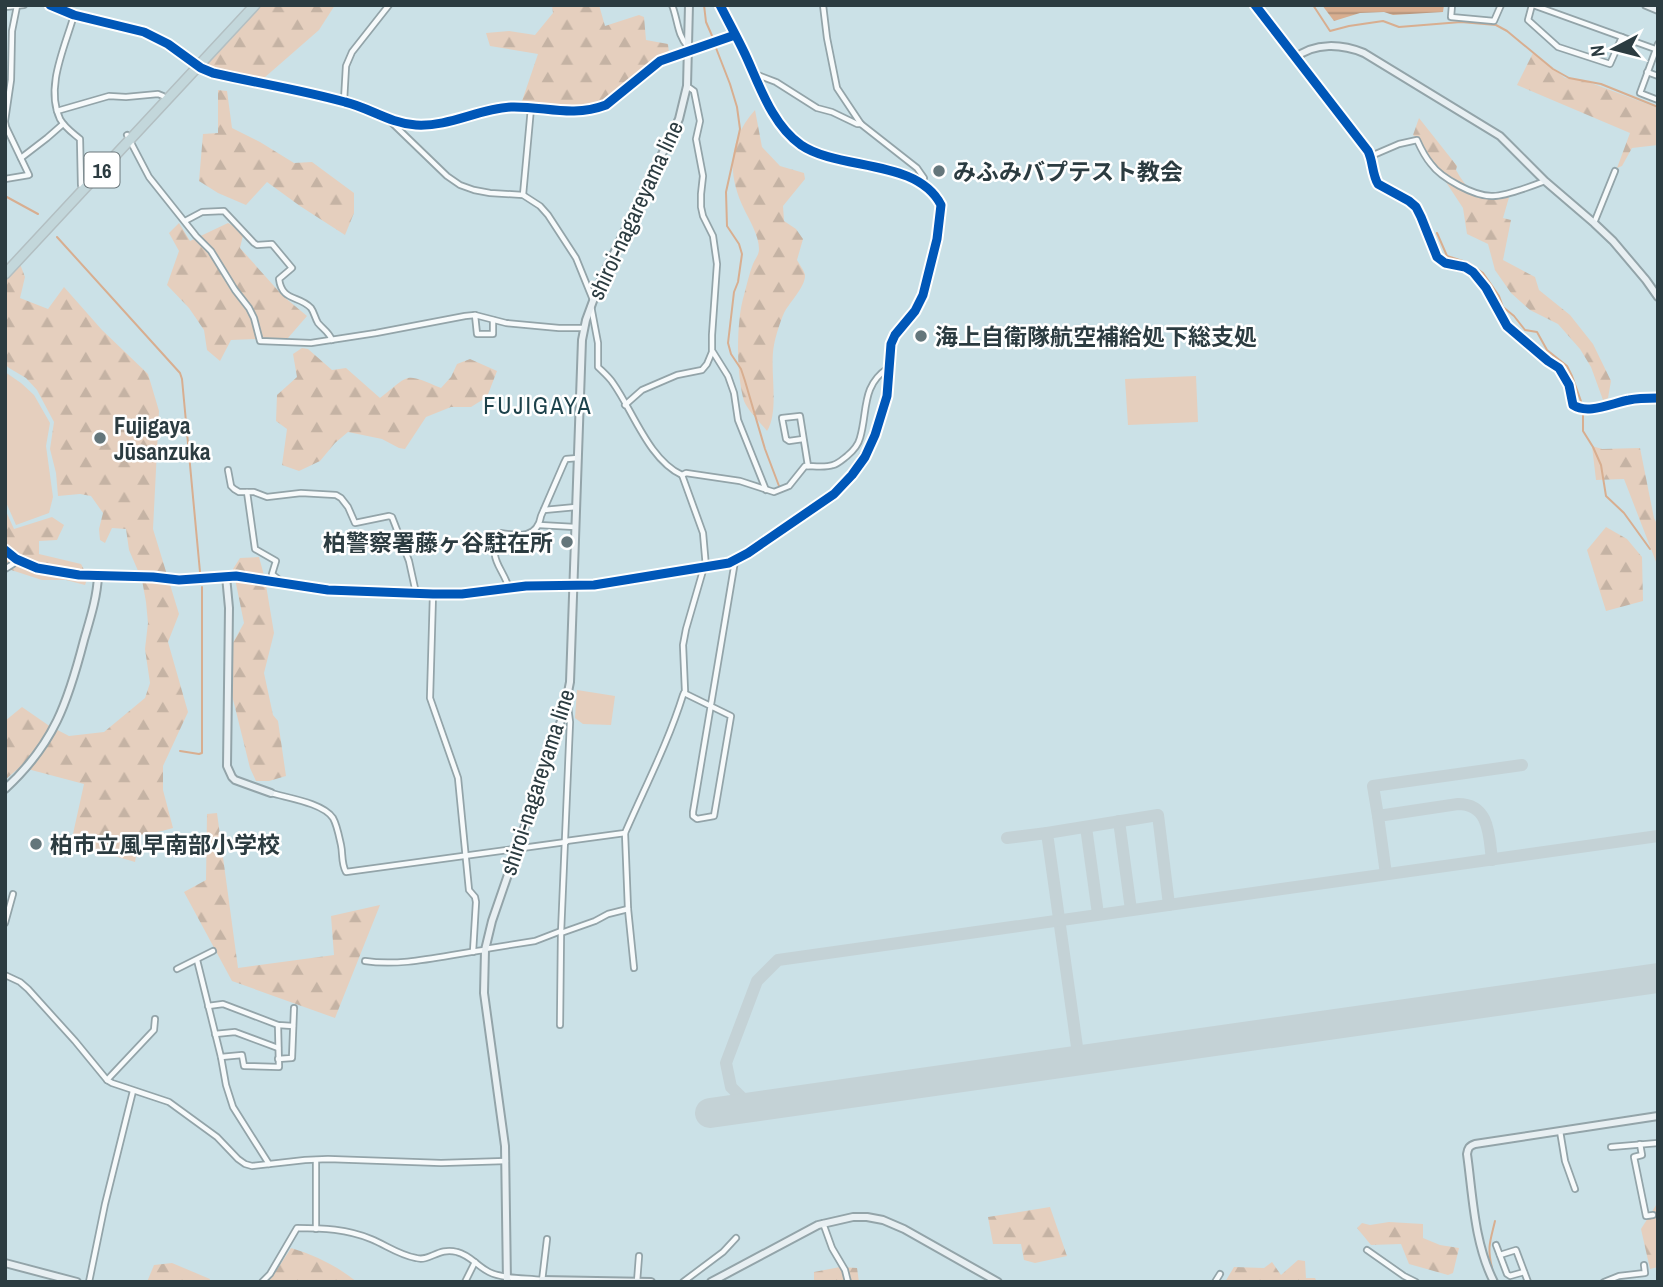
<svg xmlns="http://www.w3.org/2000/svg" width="1663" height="1287" viewBox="0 0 1663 1287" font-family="'Archivo Narrow','Noto Sans JP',sans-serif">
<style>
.green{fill:#e5cfbe}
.forest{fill:url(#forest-firs)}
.water{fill:url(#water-rules)}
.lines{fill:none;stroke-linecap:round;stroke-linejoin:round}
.stream{stroke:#d8ae90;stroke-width:2}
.taxiway{stroke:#c4d2d6;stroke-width:12}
.runway{stroke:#c4d2d6;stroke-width:30}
.street-casing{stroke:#93a4a9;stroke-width:8}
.secondary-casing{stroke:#93a4a9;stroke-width:10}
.highway-casing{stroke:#b3bfc2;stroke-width:12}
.street{stroke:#f7fafb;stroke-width:4.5}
.secondary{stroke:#e8eff2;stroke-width:6}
.highway{stroke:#c3d7db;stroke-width:9}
.cycleway-casing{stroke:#fff;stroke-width:13}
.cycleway{stroke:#0057b8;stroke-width:9}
.poi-dot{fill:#64767b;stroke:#fff;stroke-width:2.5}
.labels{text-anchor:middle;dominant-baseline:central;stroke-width:5;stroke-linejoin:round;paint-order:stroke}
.shield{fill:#fff;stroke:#6b767a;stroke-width:2}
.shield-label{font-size:21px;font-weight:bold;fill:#2c3c41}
.poi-label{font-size:23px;font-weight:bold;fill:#2c3c41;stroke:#fff;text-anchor:start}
.street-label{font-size:23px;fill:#2c3c41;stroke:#fff}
.neighbourhood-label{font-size:24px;letter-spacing:2px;fill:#1d424b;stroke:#fff}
</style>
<defs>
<pattern id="forest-firs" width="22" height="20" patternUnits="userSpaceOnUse" patternTransform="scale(1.75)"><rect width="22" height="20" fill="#e5cfbe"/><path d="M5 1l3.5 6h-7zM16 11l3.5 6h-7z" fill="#c5b3a4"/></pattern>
<pattern id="water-rules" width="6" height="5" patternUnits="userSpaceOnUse" patternTransform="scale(1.75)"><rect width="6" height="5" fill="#d8ae90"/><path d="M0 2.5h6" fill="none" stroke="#af8f77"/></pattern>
</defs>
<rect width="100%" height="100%" fill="#cbe1e7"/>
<g class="green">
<path d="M5,372L21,383L34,395L50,423L46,446L53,497L49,513L16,525L5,500Z"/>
<path d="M1196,376L1198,422L1128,425L1125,379Z"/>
<path d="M577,690L615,696L611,725L583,724L575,718Z"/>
</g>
<g class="forest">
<path d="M261,5H335L319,30L264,78L217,69L206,64Z"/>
<path d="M552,5H599L605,26L639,15L644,17L646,40L668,44L669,53L598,104L578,107L558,108L521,104L538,54L490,46L486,33L509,31L535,35L553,13Z"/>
<path d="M1533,53L1565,78L1583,80L1658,108V145L1632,148L1622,166L1617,168L1630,133L1517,85Z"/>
<path d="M218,90L227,91L232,128L260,142L294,163L312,162L354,193V213L345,235L300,206L267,182L246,205L218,193L199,181L203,134L218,133Z"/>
<path d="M755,110L762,147L780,166L804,173L805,179L783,206L784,221L796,229L803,239L797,260C799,264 804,270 805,275C806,286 789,303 784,313C780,322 776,335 774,345C769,370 780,410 767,431C760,422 748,411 744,401C736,374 736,321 744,295C747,284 749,274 753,264C755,259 759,255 759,249C759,236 750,221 744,209C727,174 728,140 755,110Z"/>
<path d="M1419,118L1457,166L1456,170C1470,195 1482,202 1510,194L1503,218L1511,220L1503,260L1535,277L1539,290L1570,315L1593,344L1611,381L1608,398L1603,400L1591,367L1580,349L1558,324L1530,310L1511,293L1495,270L1488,244L1467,234L1463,208L1417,138L1413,135Z"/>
<path d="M179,223L190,241L228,223L244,231L240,248L283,296L307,316L288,338L231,340L220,361L207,350L204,330L189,308L167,285L179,251L169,233Z"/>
<path d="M20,264L25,277L20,298L48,309L64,287L102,330L148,374L159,411L153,529L179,614L168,642L188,712L163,766V790L173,828L162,831L140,835L135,862L71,843L84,784L20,767L5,780V721L22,707L48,725L69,736L104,732L145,698L150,683L145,649L148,623L146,602L142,580L129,550L126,529L112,528L105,543L100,540L99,529L103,513L91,496L80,494L58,496L56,473L50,449L54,422L37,390L26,378L9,368L5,364V279Z"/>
<path d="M302,348L308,349L332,370L346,368L380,398C411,374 403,372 441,388L451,377L457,364L470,359L497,371L487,397L471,407H451L426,417L405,449L399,448L382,439L348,432L335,443L320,461L299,471L282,465L287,429L276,421L277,395L297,377L293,354Z"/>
<path d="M1592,446L1602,449L1640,448L1654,518L1658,526V567L1624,479L1596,480Z"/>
<path d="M5,509L14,529L52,517L64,525L57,540L39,541V554L81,564L88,577L85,585L66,580H42L5,568Z"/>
<path d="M1606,527L1627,539L1642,557L1643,601L1606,611L1587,550Z"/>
<path d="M259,557L265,579L274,633L264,673L273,715L278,721L286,776L269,781H256L250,768L229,683L225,657L244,623L233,569L240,558Z"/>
<path d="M217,813L238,968L334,955L331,916L380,905L335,1018L232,981L184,892L206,880L207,814Z"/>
<path d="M1658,1202V1267L1650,1269L1641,1229Z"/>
<path d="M1050,1207L1067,1256L1035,1263L1024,1260L1021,1244H993L988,1217Z"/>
<path d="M1389,1222L1423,1224V1238L1440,1245L1459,1248L1453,1273L1448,1275L1409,1264L1401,1244L1371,1245L1357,1228L1362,1223L1370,1225Z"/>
<path d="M291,1248C315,1255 337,1266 357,1282H267L274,1274Z"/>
<path d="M1298,1260L1305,1261L1306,1278H1315L1317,1282H1225L1234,1267L1264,1268L1272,1262L1281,1275Z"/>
<path d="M172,1263L210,1279L209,1282H147L154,1265Z"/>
<path d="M840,1267L857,1268L859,1282H814V1272Z"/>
</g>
<path class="water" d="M1322,5H1444L1443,12L1393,15L1384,12L1360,13L1334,21Z"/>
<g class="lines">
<g class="stream">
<path d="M704,5L706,22L713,38"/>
<path d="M1313,5L1330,31L1349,26L1383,21L1399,27L1461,22L1496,25L1507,31L1553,69L1569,78L1601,84L1658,107"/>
<path d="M716,48L730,84L737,107L740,129L726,192L727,226L739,244L742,254L738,282L734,292L728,343L731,354L741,369L745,381L765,449L779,486"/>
<path d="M5,196L38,214"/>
<path d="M1437,233L1447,256L1469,263L1483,273L1499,296L1503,307L1514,316L1525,330L1537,332L1547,350L1567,366L1572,376L1582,404"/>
<path d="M57,237L180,373L182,379L200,572"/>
<path d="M1583,413V431L1593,447L1601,465L1606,496L1624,513L1650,549"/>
<path d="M180,751L199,754L202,753V587"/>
<path d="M1492,1268C1487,1247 1490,1242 1495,1221"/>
</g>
<g class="taxiway">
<path d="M1378,816L1373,786L1522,765"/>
<path d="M1119,821L1131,910"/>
<path d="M1086,827L1098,914"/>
<path d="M1007,838L1047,833"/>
<path d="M1386,874L1378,816L1458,804C1490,804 1489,836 1492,860"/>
<path d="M1079,1061L1047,833L1158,815L1169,905"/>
<path d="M759,1106L744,1100L731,1087L726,1063L757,981L778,960L1658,836"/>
</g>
<path class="runway" d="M710,1113L1658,978"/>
<g class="street-casing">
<g id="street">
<path d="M50,5L74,15L144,32L168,44L194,62"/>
<path d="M672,5C678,20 677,35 688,47"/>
<path d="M720,5L775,115L790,136L813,152L882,169L901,175L925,186"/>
<path d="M823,5L827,38L837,88L861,124L917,168L924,178L922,184"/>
<path d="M1452,5L1451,17L1494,21L1501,5"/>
<path d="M1532,5L1528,20L1558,47L1610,64L1622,37"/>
<path d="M1533,5L1658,50"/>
<path d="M5,7L24,5"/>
<path d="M74,15C65,47 45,87 60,119C65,128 73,133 80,139L81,185"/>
<path d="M1658,44L1640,93L1658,100"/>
<path d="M1647,72L1658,76"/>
<path d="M755,74L776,82L817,108L832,112L857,124H861"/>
<path d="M344,101L346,66L352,52L389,5"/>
<path d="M57,111L109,96L126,97L158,94L163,96"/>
<path d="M389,120L447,176L460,185L474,190L490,193L523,195L540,206L548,215L576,258L593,300"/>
<path d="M5,121L11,80L12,31L17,6"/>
<path d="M5,122L6,127L29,175L5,179"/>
<path d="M127,135L149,177L196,236L211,251L235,290L249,308L254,318L260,341L311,343L376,333L465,316L475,315L506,323L559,328H584"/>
<path d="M1371,156L1399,144L1417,140C1421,149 1425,157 1431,164C1441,178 1475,197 1493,196C1505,196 1532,186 1545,181"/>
<path d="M21,158L47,138L63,124"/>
<path d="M523,195L531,108"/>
<path d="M185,221L202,212L224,211L254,243L257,245L272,244L292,268L279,279C282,302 299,295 311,308C314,312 315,318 318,323C323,329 329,332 332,340"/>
<path d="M1594,223L1615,171"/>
<path d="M591,306L598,343V367C603,372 609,377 613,383C633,411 649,460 682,475L686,473L740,481L774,492L789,486L805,466C814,466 825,468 833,465C838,464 843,459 847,456C853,451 858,446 860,438C868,411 861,386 888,368"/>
<path d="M475,315L477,334H493V320"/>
<path d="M713,352L728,376L734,393L738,420L766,490"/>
<path d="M625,405L642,390L677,375L702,370L707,364L712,352V335L717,264L713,236L703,216L701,207V194L703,176L696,139L700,121L694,91L687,86"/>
<path d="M803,439L789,441L786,439L782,418L800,416L808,466"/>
<path d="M228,470L231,486L234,489L239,492H254L267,497L301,493L336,495L341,498L348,507L355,523L389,516L392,517L409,561L416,593"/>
<path d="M682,475L703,533L706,567"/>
<path d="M247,492L255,549L276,561L272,574L283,583"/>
<path d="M544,510L576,507"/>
<path d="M539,525L575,527"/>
<path d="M5,569L13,564L16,559"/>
<path d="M509,588C501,564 487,560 500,533C519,536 537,539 541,516L564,463L566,459L578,458"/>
<path d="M433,594L430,698L458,778L469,890L475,897L476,902L473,952"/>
<path d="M684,693L731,716L714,816L697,819L693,816V812L735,561"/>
<path d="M271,793C288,798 323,803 333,818C337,825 339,836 341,845C343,854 341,863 346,872L566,842"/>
<path d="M625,833L628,909L634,968"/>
<path d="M566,841L625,833C645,787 668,743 683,695L685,691L683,645L686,629L704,567"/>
<path d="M5,923L13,894"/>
<path d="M561,933L595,921L608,914L628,909"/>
<path d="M485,949L535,941L561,931"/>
<path d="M197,960L221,1057L226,1085L233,1107L269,1164"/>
<path d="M365,961C404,967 445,955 485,950"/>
<path d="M177,969L213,951"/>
<path d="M5,975L20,982L28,989L75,1041L107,1080L112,1083L169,1102L217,1137L238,1159L245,1164L252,1166L305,1160L328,1159L441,1163L506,1161"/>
<path d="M208,1006L223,1004L278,1025L293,1026"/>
<path d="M560,1025L561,933L570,722L567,699"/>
<path d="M215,1034L235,1032L278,1048"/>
<path d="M221,1057L242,1055L244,1066L279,1067L278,1025"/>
<path d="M278,1059L292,1058L294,1008"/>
<path d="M107,1080L154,1030L155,1019"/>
<path d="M1560,1131L1565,1161L1575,1189"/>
<path d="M1640,1144L1642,1155L1634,1157L1646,1216L1653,1215"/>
<path d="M1611,1147L1658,1143"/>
<path d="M823,1223L832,1248L845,1270L848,1282"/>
<path d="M316,1229V1160"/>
<path d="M1496,1245L1507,1274L1510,1276L1524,1272"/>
<path d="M1367,1250L1404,1276L1416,1282"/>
<path d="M1500,1255L1516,1250L1528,1282"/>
<path d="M542,1281L547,1239"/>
<path d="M89,1282L105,1204L133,1091"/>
<path d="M262,1282L270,1274L297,1228C323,1228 347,1229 371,1239C386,1245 399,1255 416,1258C430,1262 438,1247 457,1252C470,1255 477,1266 489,1272C503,1279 525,1278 542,1280"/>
<path d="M465,1282L475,1262"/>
<path d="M637,1282L639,1256"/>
<path d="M683,1282L723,1252L736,1238"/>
<path d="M1215,1282L1220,1274"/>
<path d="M1604,1282L1619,1276L1645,1273L1644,1265"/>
</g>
</g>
<g class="secondary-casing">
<g id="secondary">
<path d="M1255,5L1368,151C1373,161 1372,174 1378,184L1409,201L1416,207L1421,217L1437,257L1445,263L1465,267L1473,272L1486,288L1507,326L1548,361L1559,368L1569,385L1573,405C1588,415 1612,403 1629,400C1638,398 1648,398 1658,398"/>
<path d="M1646,5L1658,10"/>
<path d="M1295,58C1315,42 1342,44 1364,53L1500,136L1545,181L1594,223L1613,241L1646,280L1658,297"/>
<path d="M194,62L213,73C257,83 302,90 345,102C370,108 389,123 416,125C449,127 478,109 511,107C545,106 571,118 606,105L660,61L735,35"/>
<path d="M5,550L16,559L37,568L79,575L153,577L179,580L236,576L328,590L433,594H462L526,586L594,585L735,561L834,494L852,475L870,446L887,396L891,344L895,335L922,300L937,239L941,205L937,198L925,186"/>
<path d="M226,576L229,608L227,766L232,777L235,780L271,793"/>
<path d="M5,789C54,744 68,702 84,640C90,619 97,598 98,576"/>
<path d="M5,1263L77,1282"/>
<path d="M542,1280L651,1282"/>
<path d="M507,1282L505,1146L484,993L485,950L492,921L564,712L570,682L582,340L586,320L600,282L679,119L687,86L689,5"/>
<path d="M711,1282L818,1225L853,1217H867L883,1220L904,1229L998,1282"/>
<path d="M1494,1282C1474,1243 1473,1197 1467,1154C1468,1148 1469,1146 1475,1144L1658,1116"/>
</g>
</g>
<g class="highway-casing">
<path id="highway" d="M5,274L255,5"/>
</g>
<use href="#street" class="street"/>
<use href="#secondary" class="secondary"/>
<use href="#highway" class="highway"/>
<g class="cycleway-casing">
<g id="cycleway">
<path d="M50,5L74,15L144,32L168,44L201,68L213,73C257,83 302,90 345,102C370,108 389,123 416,125C449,127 478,109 511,107C545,106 571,118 606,105L660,61L735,35"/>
<path d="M1255,5L1368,151C1373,161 1372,174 1378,184L1409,201L1416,207L1421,217L1437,257L1445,263L1465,267L1473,272L1486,288L1507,326L1548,361L1559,368L1569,385L1573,405C1588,415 1612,403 1629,400C1638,398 1648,398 1658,398"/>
<path d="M5,550L16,559L37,568L79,575L153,577L179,580L236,576L328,590L433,594H462L526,586L594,585L729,563L748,553L834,494L852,475L865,457L875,435L887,396L891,344L895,335L915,311L923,295L937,239L941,205C917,158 839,171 801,145C772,125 759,84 745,54C737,37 728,21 720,5"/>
</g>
</g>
<use href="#cycleway" class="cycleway"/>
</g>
<g class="poi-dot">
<circle cx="939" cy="171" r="7"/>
<circle cx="921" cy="336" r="7"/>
<circle cx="100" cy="438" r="7"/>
<circle cx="567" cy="542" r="7"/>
<circle cx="36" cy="844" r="7"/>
</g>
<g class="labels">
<rect class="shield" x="84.5" y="152.5" width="35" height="35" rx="5"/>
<g class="shield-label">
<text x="102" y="170">16</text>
</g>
<g class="poi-label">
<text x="953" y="171">みふみバプテスト教会</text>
<text x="935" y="336">海上自衛隊航空補給処下総支処</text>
<text x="114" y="425">Fujigaya<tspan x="114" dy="26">Jūsanzuka</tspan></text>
<text x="553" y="542" text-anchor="end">柏警察署藤ヶ谷駐在所</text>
<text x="50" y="844">柏市立風早南部小学校</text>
</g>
<g class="street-label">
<text transform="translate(635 210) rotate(-65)">shiroi-nagareyama line</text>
<text transform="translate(537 782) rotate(-72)">shiroi-nagareyama line</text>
</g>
<g class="neighbourhood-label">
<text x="538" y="405">FUJIGAYA</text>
</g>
</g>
<rect width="1663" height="1287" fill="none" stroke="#2c3c41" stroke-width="14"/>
<g transform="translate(1614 49) rotate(263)" stroke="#ffffff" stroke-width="5" paint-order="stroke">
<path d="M0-5L12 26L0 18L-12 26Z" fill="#2c3c41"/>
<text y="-10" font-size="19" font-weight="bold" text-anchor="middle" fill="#2c3c41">N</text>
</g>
</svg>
